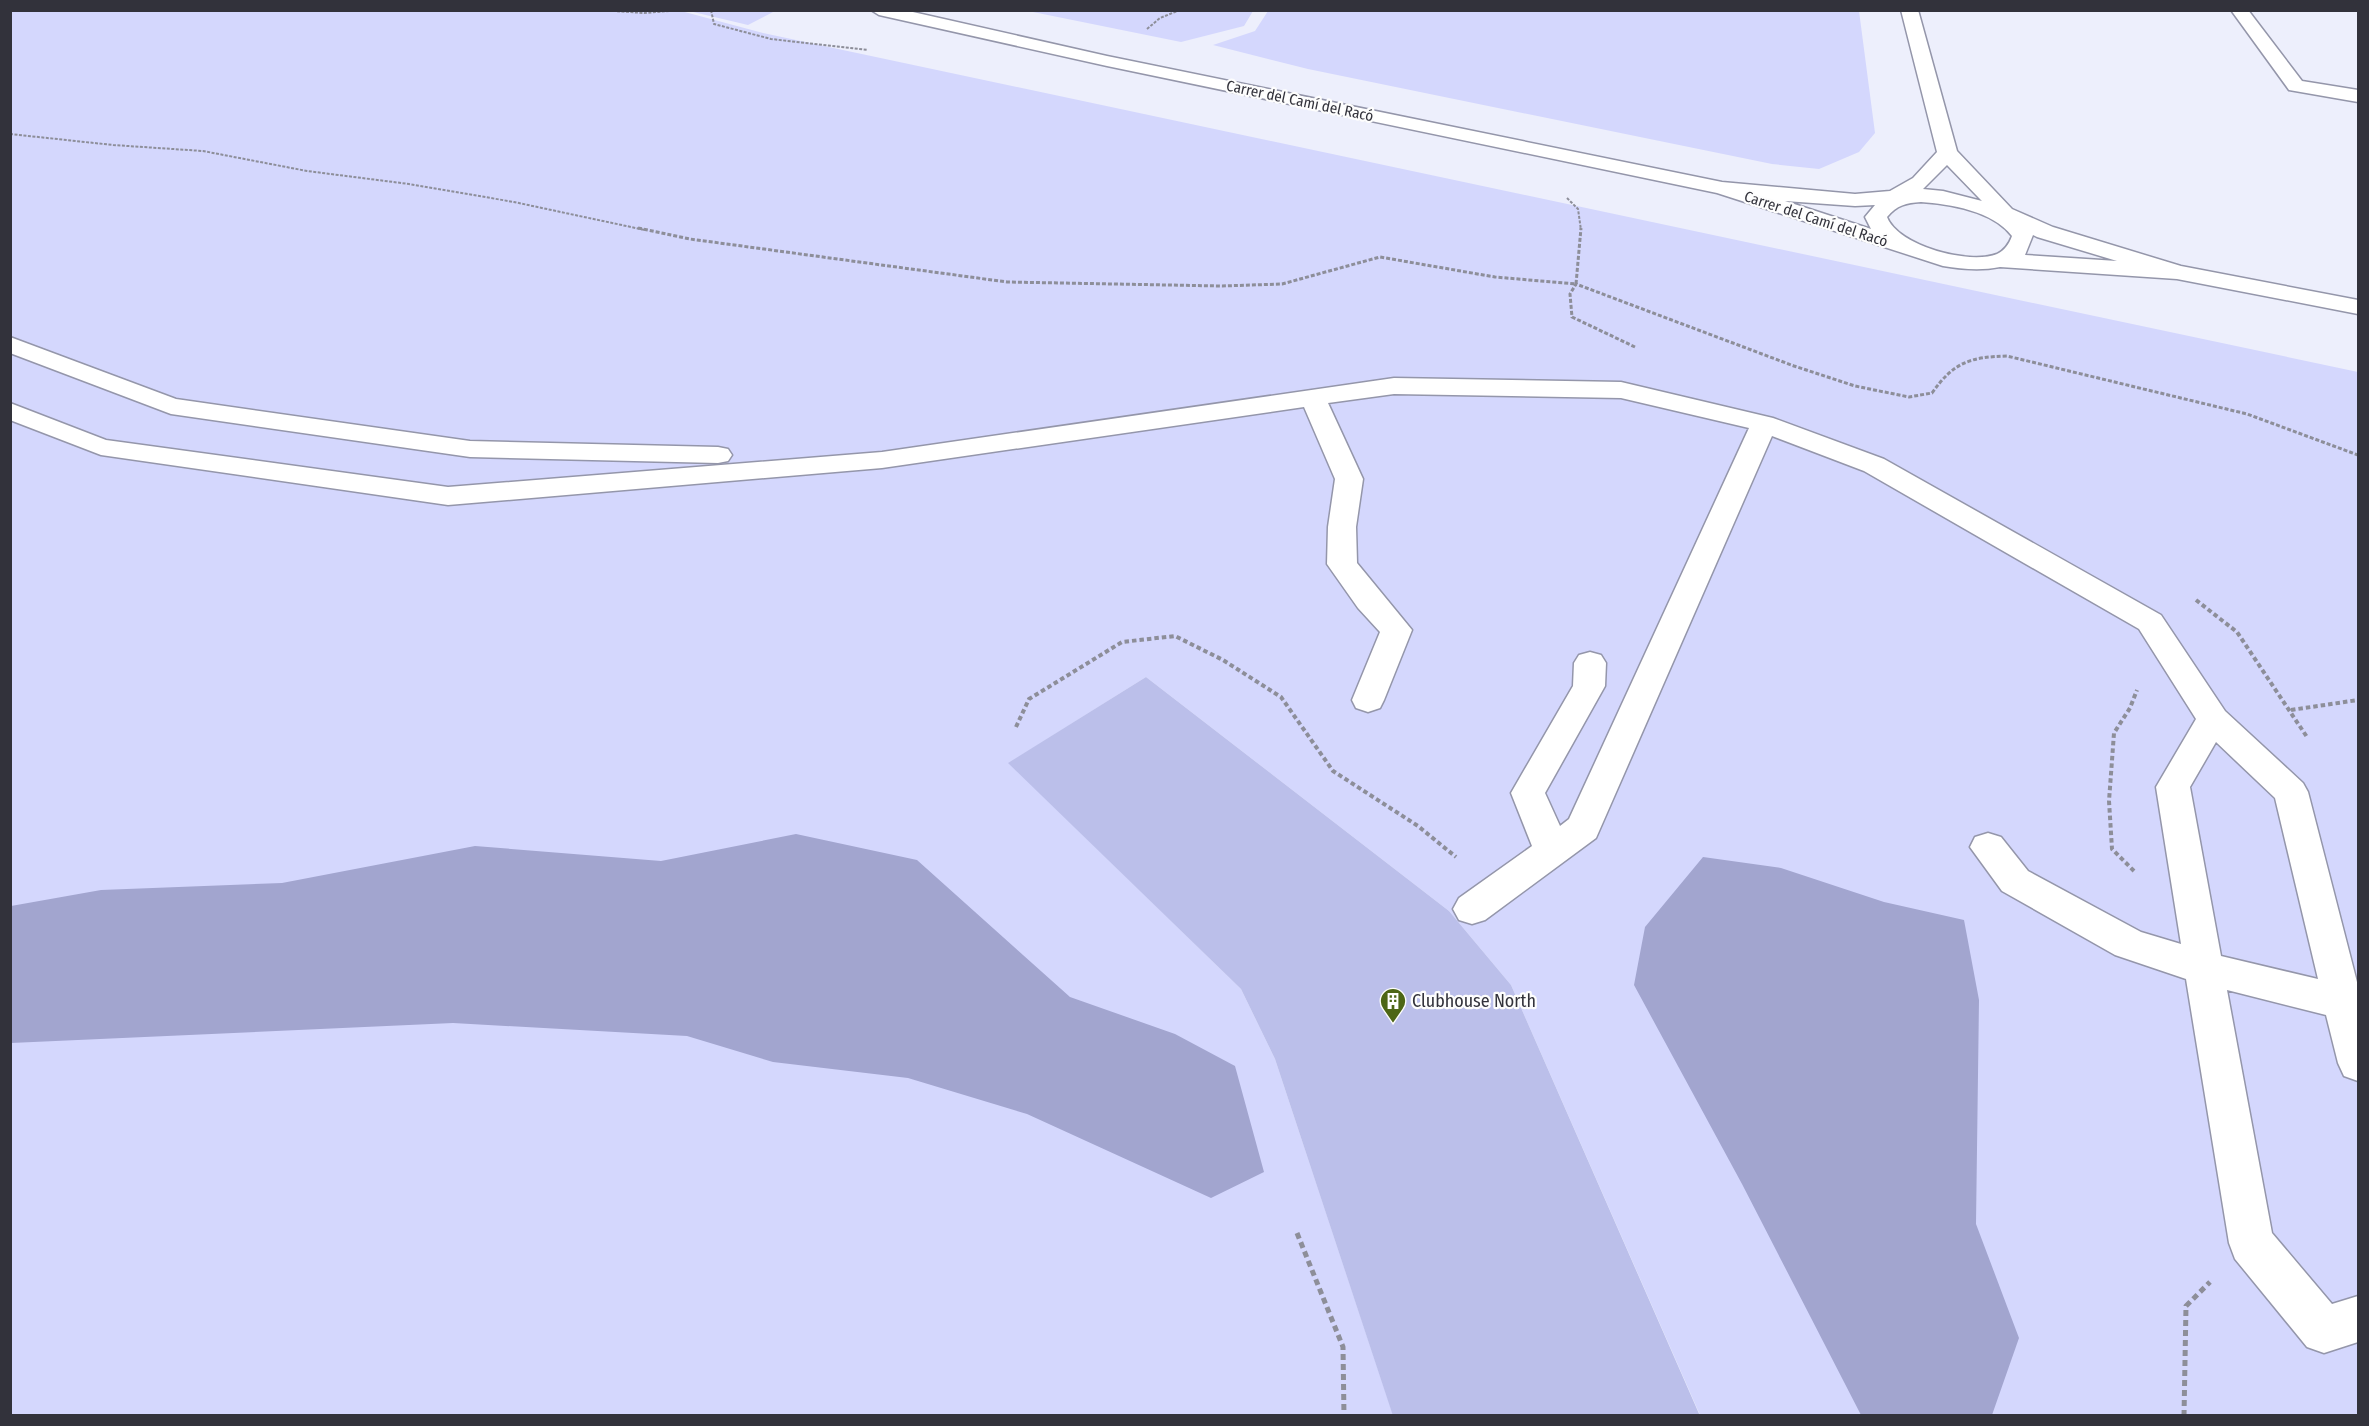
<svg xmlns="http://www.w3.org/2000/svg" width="2369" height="1426" viewBox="0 0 2369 1426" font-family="'Fira Sans Condensed',sans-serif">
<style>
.green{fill:#d4d7fd}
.water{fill:#a2a5cf}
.building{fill:#bbbfea}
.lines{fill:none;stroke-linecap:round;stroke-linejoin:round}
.lane-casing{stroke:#9496aa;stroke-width:3}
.street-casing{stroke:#9496aa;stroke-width:3}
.path-far3{stroke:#8d8e99;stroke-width:2;stroke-dasharray:3 1.5;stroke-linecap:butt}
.path-far2{stroke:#8d8e99;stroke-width:3;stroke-dasharray:4 2;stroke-linecap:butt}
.path-far1{stroke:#8d8e99;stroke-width:4;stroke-dasharray:4.5 3;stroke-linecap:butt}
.path{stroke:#8d8e99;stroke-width:5;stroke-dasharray:6 4;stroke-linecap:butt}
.lane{fill:#fff;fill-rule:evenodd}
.street{fill:#fff;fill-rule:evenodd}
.labels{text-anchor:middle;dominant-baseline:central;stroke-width:4.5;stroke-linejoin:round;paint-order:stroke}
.far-street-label{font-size:15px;fill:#32323b;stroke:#fdfdfd}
.poi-label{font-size:18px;fill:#32323b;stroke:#fdfdfd;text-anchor:start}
</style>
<rect width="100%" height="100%" fill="#edeffc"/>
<g class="green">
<path d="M10,11H681L763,33L2358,372V1415H1700L1511,985L1449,911L1146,677L1009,763L1241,989L1275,1059L1393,1415H11Z"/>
<path d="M689,11H775L748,25Z"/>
<path d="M1028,11H1253L1244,26L1181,42Z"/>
<path d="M1268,11H1859L1875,133L1859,152L1819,169L1772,164L1308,69L1213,45L1255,31Z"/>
</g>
<g class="water">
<path d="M796,834L917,860L1070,997L1175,1034L1235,1066L1264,1172L1211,1198L1027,1114L908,1078L773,1062L687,1036L453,1023L11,1043V906L101,890L282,883L475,846L661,861Z"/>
<path d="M1703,857L1781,868L1884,902L1964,920L1979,1000L1976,1224L2019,1338L1992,1415H1861L1742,1184L1634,985L1645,927Z"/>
</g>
<path class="building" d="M1146,677L1449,911L1511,985L1700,1416H1393L1275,1059L1241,989L1008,763Z"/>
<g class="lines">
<g class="lane-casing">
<g id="lane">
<path d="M10,337L176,399L470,441L718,447L728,449L732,455L728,461L718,463L470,457L171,414L10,353Z"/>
<path d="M1394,378L1621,382L1773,418L1884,459L2161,615L2225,711L2303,783L2308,792L2358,986V1081L2344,1076L2338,1063L2326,1015L2227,990L2272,1233L2332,1304L2358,1296V1342L2324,1353L2307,1347L2235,1259L2229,1243L2186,979L2115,955L2002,891L1970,847L1975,837L1988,833L2001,837L2028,871L2141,932L2181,944L2156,787L2196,719L2139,629L1864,471L1772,436L1596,838L1485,920L1472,924L1459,920L1453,909L1459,898L1532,846L1511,793L1573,686L1574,663L1579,655L1590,652L1601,655L1606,663L1605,686L1545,793L1560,826L1569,819L1749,428L1621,398L1394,394L1328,403L1363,479L1356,527L1357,563L1412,630L1384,700L1380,708L1368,712L1356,708L1352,700L1380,632L1358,608L1327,564L1328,527L1335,479L1304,407L882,468L448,505L101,455L10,420V403L106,440L448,487L882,452ZM2216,742L2275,798L2318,979L2221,956L2190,787Z"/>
</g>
</g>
<g class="street-casing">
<g id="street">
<path d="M871,10H904L1107,56L1722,182L1855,194L1890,191L1913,178L1937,152L1901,10H1918L1957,151L2012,209L2053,227L2181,266L2358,300V314L2177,279L2000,267C1980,271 1962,269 1943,266L1717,193L1107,66L879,15ZM1947,165L1979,198L1982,201L1943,191L1923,189ZM1785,201L1855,206L1875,205L1865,217L1871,229ZM1921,202C1950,204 1993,211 2012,236C2009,244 2005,250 1997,254C1969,265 1898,246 1887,217C1897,205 1906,203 1921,202ZM2033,235L2037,237L2117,261L2025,255Z"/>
<path d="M2231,10H2248L2302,81L2358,90V102L2289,90Z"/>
</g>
</g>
<g class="path-far3">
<path d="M599,10L644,13L681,10"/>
<path d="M711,10L714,24L771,39L868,50"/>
<path d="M1147,29L1160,18L1180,10"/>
<path d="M10,134L113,145L203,151L307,171L409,184L514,202L645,230"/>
<path d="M1567,198L1578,209L1581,230"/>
</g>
<g class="path-far2">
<path d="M638,228L690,239L1007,282L1222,286L1282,284L1380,257L1495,277L1576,284L1581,228"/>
<path d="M1635,347L1572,317L1570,294L1576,284L1794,366L1855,386L1909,397L1932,393C1954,362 1970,357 2007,356L2247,414L2358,455"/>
</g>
<g class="path-far1">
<path d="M2196,600L2237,632L2307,737"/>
<path d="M2291,710L2358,700"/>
<path d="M1016,727L1029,699L1122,642L1175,636L1223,660L1281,697L1333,771L1418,826L1456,857"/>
<path d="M2134,871L2112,849L2109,801L2114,733L2130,708L2137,690"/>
</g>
<g class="path">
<path d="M1297,1233L1343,1347L1344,1416"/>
<path d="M2184,1416L2186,1306L2210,1282"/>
</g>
<use href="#lane" class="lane"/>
<use href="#street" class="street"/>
</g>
<defs>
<g id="building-pin" transform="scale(1.35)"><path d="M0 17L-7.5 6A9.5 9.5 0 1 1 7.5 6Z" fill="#4d6616" stroke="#fdfdfd"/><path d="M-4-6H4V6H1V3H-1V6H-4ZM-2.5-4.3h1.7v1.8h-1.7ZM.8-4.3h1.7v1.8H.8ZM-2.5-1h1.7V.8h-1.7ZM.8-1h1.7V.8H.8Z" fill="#fff"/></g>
</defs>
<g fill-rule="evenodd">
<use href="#building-pin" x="1393" y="1001"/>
</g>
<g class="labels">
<g class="far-street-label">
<text transform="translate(1300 101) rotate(12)">Carrer del Camí del Racó</text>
<text transform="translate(1816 219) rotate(18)">Carrer del Camí del Racó</text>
</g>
<g class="poi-label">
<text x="1412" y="1001">Clubhouse North</text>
</g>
</g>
<rect width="2369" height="1426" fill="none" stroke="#32323b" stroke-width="24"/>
</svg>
